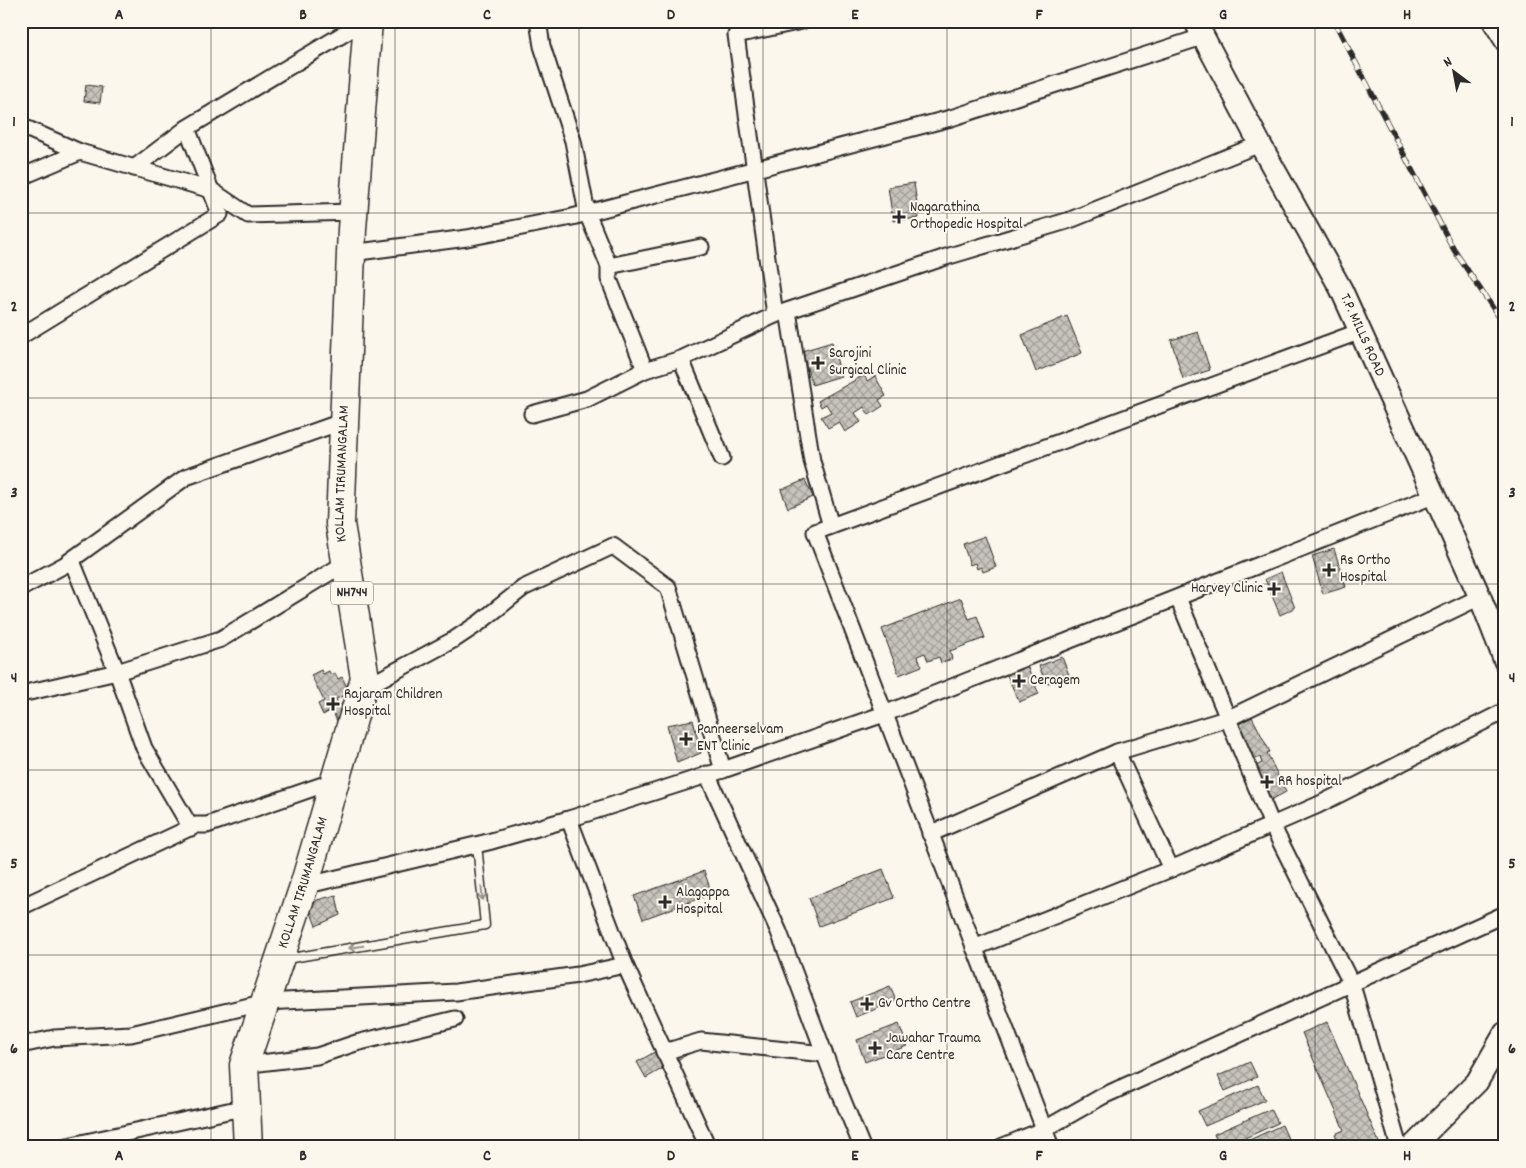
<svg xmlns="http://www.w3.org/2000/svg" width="1526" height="1168" viewBox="0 0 1526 1168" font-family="Dekko,sans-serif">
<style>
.building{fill:url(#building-cross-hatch);stroke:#2b2b2b}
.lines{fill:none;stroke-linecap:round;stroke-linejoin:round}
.lane-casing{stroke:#2b2b2b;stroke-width:11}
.street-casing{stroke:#2b2b2b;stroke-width:19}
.secondary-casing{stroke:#2b2b2b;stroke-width:25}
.highway-casing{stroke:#2b2b2b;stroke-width:31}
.lane{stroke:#fbf7ec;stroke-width:8}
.street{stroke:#fbf7ec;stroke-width:15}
.secondary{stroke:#fbf7ec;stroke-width:21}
.highway{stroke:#fbf7ec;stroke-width:28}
.rail-casing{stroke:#2b2b2b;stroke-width:5.5}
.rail{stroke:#fbf7ec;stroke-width:4;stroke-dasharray:11;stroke-linecap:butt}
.oneway{stroke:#93918c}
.grid{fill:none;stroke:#2b2b2b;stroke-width:1;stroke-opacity:0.55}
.poi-dot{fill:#2b2b2b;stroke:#fbf7ec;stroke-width:2}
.labels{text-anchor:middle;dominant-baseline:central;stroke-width:4;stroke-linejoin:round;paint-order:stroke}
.shield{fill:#fbf7ec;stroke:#696865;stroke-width:1}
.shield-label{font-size:14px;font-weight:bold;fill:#2b2b2b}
.poi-label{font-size:15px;fill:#2b2b2b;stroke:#fbf7ec;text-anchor:start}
.street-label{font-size:15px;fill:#2b2b2b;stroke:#fbf7ec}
.neatline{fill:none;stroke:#2b2b2b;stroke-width:2}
.grid-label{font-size:16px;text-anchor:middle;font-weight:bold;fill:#2b2b2b}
</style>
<defs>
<pattern id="building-cross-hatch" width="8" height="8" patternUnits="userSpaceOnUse" patternTransform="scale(1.25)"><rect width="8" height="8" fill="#c7c4bc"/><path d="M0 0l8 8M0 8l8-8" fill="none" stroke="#a29f99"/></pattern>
</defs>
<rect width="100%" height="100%" fill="#fbf7ec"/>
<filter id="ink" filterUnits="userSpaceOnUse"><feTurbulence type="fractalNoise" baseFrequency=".02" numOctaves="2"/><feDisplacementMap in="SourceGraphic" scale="10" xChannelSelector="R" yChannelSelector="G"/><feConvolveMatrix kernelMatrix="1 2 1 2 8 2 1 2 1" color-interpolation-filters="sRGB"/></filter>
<g filter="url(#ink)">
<g class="building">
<path d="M86,85L102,87L100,103L84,101Z"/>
<path d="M914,183L919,218L893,221L888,187Z"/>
<path d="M1067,316L1082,353L1036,372L1022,335Z"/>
<path d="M1198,332L1210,370L1183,379L1171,340Z"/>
<path d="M832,342L841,376L812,385L802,351Z"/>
<path d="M864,375L867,381L875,376L886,396L879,400L883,406L869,415L864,407L855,413L861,422L845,432L839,422L828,428L821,417L831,412L826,404L821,407L818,401Z"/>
<path d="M805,480L813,497L788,508L781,490Z"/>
<path d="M985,536L996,567L983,572L981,567L977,569L975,563L970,565L963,544Z"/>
<path d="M1334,549L1346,587L1323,594L1312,556Z"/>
<path d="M1281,572L1295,608L1280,615L1265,579Z"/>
<path d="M961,598L969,619L977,616L985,638L950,651L952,659L941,663L939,657L928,661L925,653L917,656L922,666L899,675L882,629Z"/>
<path d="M1062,657L1069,675L1046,684L1039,666Z"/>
<path d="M1027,666L1039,694L1019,702L1007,675Z"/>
<path d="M321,670L323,674L329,671L331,675L335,673L338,679L342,677L350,693L336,699L339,705L344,703L339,726L332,710L323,715L318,704L324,701L311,675Z"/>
<path d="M1252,717L1270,752L1267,753L1286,792L1267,802L1250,769L1262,763L1260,757L1252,761L1235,726Z"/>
<path d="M693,720L701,753L677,763L667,725Z"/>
<path d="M883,869L894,898L819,926L809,898Z"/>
<path d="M704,871L712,894L643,919L634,896Z"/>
<path d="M336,895L340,915L316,926L310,910L317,900Z"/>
<path d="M890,986L896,1001L856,1017L850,1002Z"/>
<path d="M1327,1022L1369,1119L1381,1147H1341L1335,1134L1344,1130L1302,1033Z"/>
<path d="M899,1024L907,1046L865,1062L857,1040Z"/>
<path d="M681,1037L690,1053L646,1078L637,1062Z"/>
<path d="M1250,1062L1257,1077L1225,1091L1218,1076Z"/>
<path d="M1258,1085L1265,1100L1205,1126L1198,1111Z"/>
<path d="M1271,1109L1278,1123L1225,1147H1219L1214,1134Z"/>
<path d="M1282,1125L1289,1141L1276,1147H1234Z"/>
</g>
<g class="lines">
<g class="lane-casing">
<path id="lane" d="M286,959L485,925L477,844"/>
</g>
<g class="street-casing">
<g id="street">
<path d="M538,21L542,46L573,141L587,213L609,266V279L645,370"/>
<path d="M802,21L736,35L775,315L946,257L1070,220L1260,144"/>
<path d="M1490,21L1505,45"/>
<path d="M21,126L80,152L211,190L248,215L353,212"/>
<path d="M134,168L187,128"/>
<path d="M21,177L80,152"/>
<path d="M351,253L467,238L572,217L951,118L1202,37"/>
<path d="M609,266L701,247"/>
<path d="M788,311L812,461L831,526"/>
<path d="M21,336L220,214L187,128L365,21"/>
<path d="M681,359L722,458"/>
<path d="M532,414L587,399L645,370L681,359L775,315"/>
<path d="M67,563L186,477L344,421"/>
<path d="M21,588L72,561L117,672L144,748L191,828"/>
<path d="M1178,598L1272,825L1352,985L1399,1147"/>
<path d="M362,689L455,639L479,623L523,588L613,546L668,587L723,770"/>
<path d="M21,694L117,672L221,639L347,562"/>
<path d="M1117,752L1229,718L1480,597"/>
<path d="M707,774L779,932L831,1071L862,1147"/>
<path d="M569,819L625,965L708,1147"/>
<path d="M930,834L1117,752L1171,869L974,948"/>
<path d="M1171,869L1318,805L1505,711"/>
<path d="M304,886L488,842L569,819L723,770L884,714L1433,496"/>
<path d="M21,907L196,825H207L334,781"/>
<path d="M21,1045L54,1038L131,1034L266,1002L456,992L578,975L625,965"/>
<path d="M664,1052L701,1041L824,1054"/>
<path d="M244,1065L317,1056L356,1043L455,1019"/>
<path d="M63,1147L246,1107"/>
<path d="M1001,1147L1043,1130L1103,1096L1505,914"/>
<path d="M1051,1147L815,532L1361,331"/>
</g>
</g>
<g class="secondary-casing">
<g id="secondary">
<path id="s1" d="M1195,21L1260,144L1341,289L1480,597L1505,661"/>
<path d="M1412,1147L1477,1082L1505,1033"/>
</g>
</g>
<g class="highway-casing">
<g id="highway">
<path id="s2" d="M248,1147L244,1065L304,886L365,678L340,524L352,229L368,21"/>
</g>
</g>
<use href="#lane" class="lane"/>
<use href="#street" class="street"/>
<use href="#secondary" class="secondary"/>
<use href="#highway" class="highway"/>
<g class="rail-casing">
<path id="rail" d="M1334,21L1454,250L1505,326"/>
</g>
<use href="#rail" class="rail"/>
</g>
<defs><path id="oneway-shaft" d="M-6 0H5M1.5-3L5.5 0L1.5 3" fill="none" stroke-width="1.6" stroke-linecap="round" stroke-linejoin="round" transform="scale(1.25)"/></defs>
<g class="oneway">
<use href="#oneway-shaft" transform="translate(482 893) rotate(85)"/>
<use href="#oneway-shaft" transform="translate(356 947) rotate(170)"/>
</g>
</g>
<path class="grid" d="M211,21V1147M395,21V1147M579,21V1147M763,21V1147M947,21V1147M1131,21V1147M1315,21V1147M21,213H1505M21,398H1505M21,584H1505M21,770H1505M21,955H1505"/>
<g class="poi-dot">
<path d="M896.5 209.5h5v5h5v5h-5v5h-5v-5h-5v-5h5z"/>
<path d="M815.5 355.5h5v5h5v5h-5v5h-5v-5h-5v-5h5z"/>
<path d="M1326.5 562.5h5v5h5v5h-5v5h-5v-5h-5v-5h5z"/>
<path d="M1271.5 581.5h5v5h5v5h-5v5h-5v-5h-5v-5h5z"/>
<path d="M1016.5 673.5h5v5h5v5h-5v5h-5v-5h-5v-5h5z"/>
<path d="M330.5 696.5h5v5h5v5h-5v5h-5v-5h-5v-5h5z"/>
<path d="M683.5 731.5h5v5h5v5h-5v5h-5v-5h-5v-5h5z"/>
<path d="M1264.5 774.5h5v5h5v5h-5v5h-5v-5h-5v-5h5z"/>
<path d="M662.5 894.5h5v5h5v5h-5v5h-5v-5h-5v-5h5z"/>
<path d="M864.5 996.5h5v5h5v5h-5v5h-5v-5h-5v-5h5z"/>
<path d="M872.5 1040.5h5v5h5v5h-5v5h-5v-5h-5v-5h5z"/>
</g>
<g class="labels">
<rect class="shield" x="331" y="581.5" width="42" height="23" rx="4"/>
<g class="shield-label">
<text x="352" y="593">NH744</text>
</g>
<g class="poi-label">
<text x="910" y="208">Nagarathina<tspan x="910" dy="17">Orthopedic Hospital</tspan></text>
<text x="829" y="354">Sarojini<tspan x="829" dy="17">Surgical Clinic</tspan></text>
<text x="1340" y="561">Rs Ortho<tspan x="1340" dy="17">Hospital</tspan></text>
<text x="1263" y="589" text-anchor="end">Harvey Clinic</text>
<text x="1030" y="681">Ceragem</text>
<text x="344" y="695">Rajaram Children<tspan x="344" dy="17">Hospital</tspan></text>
<text x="697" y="730">Panneerselvam<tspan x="697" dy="17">ENT Clinic</tspan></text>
<text x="1278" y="782">RR hospital</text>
<text x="676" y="893">Alagappa<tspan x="676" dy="17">Hospital</tspan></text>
<text x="878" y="1004">Gv Ortho Centre</text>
<text x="886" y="1039">Jawahar Trauma<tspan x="886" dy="17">Care Centre</tspan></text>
</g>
<g class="street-label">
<text stroke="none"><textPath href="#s1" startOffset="356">T.P. MILLS ROAD</textPath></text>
<text stroke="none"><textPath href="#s2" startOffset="694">KOLLAM TIRUMANGALAM</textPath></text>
<text stroke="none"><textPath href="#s2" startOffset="274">KOLLAM TIRUMANGALAM</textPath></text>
</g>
</g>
<rect width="1526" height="1168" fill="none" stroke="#fbf7ec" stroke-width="55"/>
<g transform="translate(1454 72) rotate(328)" stroke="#fbf7ec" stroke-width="4" paint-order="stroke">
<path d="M0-4L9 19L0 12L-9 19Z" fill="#2b2b2b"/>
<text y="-8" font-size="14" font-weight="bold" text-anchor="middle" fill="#2b2b2b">N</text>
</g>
<rect x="28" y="28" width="1470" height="1112" class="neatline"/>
<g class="grid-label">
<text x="119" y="19">A</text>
<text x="303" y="19">B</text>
<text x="487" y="19">C</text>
<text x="671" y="19">D</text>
<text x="855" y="19">E</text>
<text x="1039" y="19">F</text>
<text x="1223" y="19">G</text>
<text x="1407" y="19">H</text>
<text x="14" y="126">1</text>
<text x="1512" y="126">1</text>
<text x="14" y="311">2</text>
<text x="1512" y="311">2</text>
<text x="14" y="497">3</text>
<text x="1512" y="497">3</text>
<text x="14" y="682">4</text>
<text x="1512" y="682">4</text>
<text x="14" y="868">5</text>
<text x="1512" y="868">5</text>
<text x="14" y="1053">6</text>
<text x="1512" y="1053">6</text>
<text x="119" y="1160">A</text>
<text x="303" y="1160">B</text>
<text x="487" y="1160">C</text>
<text x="671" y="1160">D</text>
<text x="855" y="1160">E</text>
<text x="1039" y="1160">F</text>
<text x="1223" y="1160">G</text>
<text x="1407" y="1160">H</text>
</g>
</svg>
